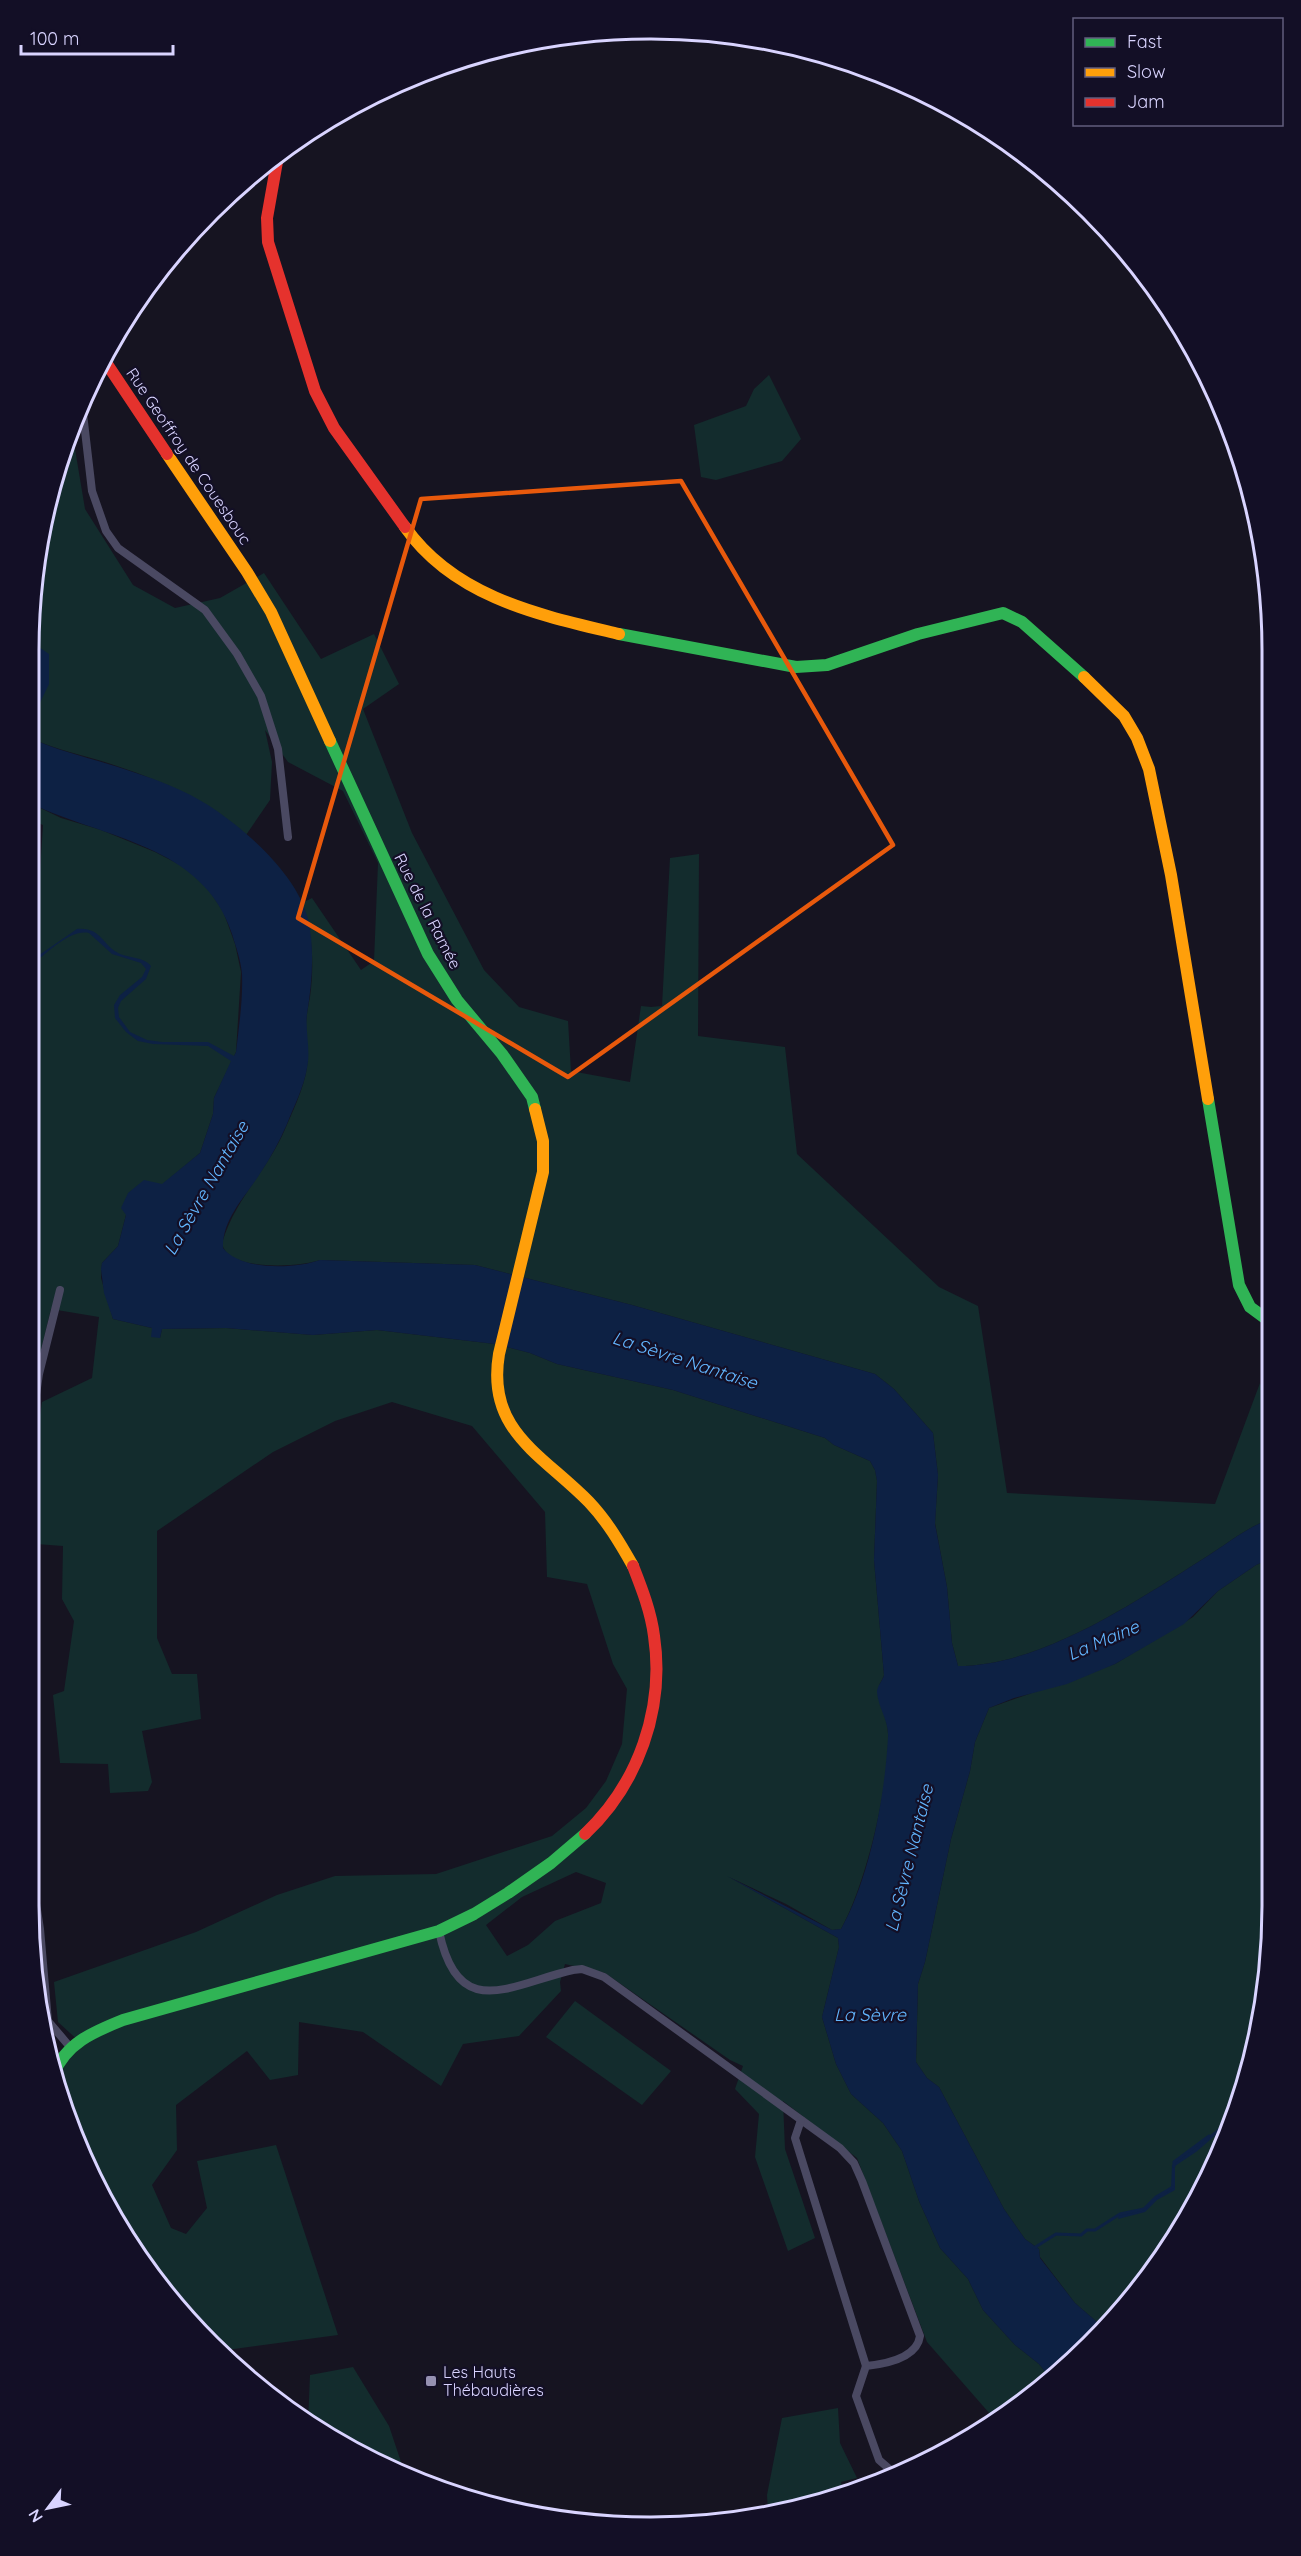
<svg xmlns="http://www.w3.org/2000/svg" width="1301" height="2556" viewBox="0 0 1301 2556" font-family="Quicksand,sans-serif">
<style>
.green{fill:#132c2d;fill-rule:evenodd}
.water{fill:#0d2144}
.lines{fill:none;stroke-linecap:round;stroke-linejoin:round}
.stream{stroke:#0d2144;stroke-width:3}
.street{stroke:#4a4962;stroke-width:8}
.fast{stroke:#30b455;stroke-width:12}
.slow{stroke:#ff9f0a;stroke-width:12}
.jam{stroke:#e5322d;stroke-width:12}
.marked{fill:none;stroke:#e8590c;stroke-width:4.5;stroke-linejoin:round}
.poi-dot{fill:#9591b1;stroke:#130f26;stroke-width:2}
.labels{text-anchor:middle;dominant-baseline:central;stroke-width:4.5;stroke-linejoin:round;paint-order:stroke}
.street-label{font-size:16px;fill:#d9d4ff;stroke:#130f26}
.poi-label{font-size:16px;fill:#d9d4ff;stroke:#130f26;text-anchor:start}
.water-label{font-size:18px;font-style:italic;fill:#62b6ff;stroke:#130f26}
.rim{fill:none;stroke:#d9d4ff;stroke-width:3}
</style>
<rect width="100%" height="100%" fill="#161421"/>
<g class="green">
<path d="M769,375L801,439L782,461L716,480L701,477L694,425L746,406L754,389Z"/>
<path d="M72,431L85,509L133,585L175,608L220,598L264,573L321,659L374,634L399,684L363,709L412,833L484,970L519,1007L568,1021L571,1071L630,1082L641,1006L651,1007L662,1006L670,858L699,854L698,1036L785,1047L797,1154L939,1287L978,1306L1007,1493L1215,1504L1260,1383L1270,1412V1519C1247,1527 1224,1546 1203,1559C1135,1602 1041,1666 958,1666L952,1643L947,1587L935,1523L938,1475L933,1433L894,1389L875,1374L632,1305L475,1265L320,1260C301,1267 226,1272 222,1243C235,1200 263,1175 282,1136C291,1115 304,1089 307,1067C309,1052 306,1039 306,1025C306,1013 310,1001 311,989C314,960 312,931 302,903L312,898L361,970L374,961L378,863L343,791L288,762L265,730L272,762L270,800L246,835C204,799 160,780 108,763C82,755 55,749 30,738V610L50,489Z"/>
<path d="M30,803L61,818L101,830L155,852L186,868L206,886L223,911L235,944L241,972L236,1052L214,1098L213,1114L200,1153L126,1215L118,1246L102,1263L101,1278L113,1319L152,1328L160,1338L162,1329L226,1328L313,1335L377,1330L495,1344L530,1353L557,1364L673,1390L825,1438L834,1445L870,1461L875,1470L877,1481L874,1560L884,1675C883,1679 879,1684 879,1687C878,1702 888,1718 888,1733C890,1784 866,1884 841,1929L832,1930L786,1904L729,1877L838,1938L839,1947L822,2017L836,2064L851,2094L883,2123L902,2151L919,2201L940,2248L968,2279L983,2310L1015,2345L1039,2364L1050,2378L997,2422L927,2342L857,2158L783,2101L785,2149L815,2238L788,2251L755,2157L759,2114L735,2089L743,2066L730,2060L605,1973L565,1964L560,1982L561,1991L519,2036L463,2044L441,2086L363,2032L299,2022L298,2075L270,2080L247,2051L176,2105L177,2150L152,2185L171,2228L186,2234L207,2208L197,2161L276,2145L338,2335L219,2351L157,2284L112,2216L62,2106C53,2073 62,2068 82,2044L58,2022L54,1982L196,1932L277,1895L335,1876L436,1874L552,1836L586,1808L606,1781L622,1744L627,1689L613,1664L587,1584L547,1577L545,1512L472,1426L392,1402L335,1421L273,1452L157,1531V1638L172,1674H197L201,1719L142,1731L152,1782L148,1791L110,1793L108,1764L60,1763L53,1695L64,1691L74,1621L62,1599L63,1546L36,1544L35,1447L42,1402L92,1378L99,1317L51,1309L29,1399L30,902L38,903L43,825L30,820ZM576,1872L606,1883L601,1903L555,1921L528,1945L507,1956L486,1925L522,1897Z"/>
<path d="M1270,1559L1271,1946L1251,2067L1208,2181L1144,2284L1105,2329L1075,2303L1040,2257L1039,2249L1025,2239L1004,2209L939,2087L927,2078L916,2062L918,1984L925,1962L951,1839L970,1771L975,1742L989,1708L1115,1664L1193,1617L1218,1591L1256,1565Z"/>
<path d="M575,2001L671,2071L642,2105L546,2037Z"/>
<path d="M353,2367L389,2426L406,2477L308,2424L310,2375Z"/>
<path d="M838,2408L840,2443L857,2478L841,2482L844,2494L812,2506L752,2518L760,2511L768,2512L767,2495L782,2418Z"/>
</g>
<g class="water">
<path d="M30,641L49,654V684L36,711L30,708Z"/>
<path d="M30,738C63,753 99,760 133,772C158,780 186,791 208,805C245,829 297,874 308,919C315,950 312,983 307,1014C305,1032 311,1050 307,1068C304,1087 294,1106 287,1124C280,1140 271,1157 261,1172C247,1195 222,1218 223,1248C241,1271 295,1269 320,1260L475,1265L632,1305L875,1374L894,1389L933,1433L938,1475L935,1524L947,1587L952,1643L958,1666C1041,1666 1135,1602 1203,1559C1224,1546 1247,1527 1270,1519V1559L1256,1565L1218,1591L1184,1624L1115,1664L1067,1684L1014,1698L989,1708L975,1742L970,1771L951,1839L925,1962L918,1984L916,2062L927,2078L939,2087L1004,2209L1025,2239L1039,2249L1040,2258L1075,2303L1105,2329L1090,2346L1050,2378L1039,2364L1015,2345L983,2310L968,2279L940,2248L919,2201L902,2151L883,2123L851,2094L836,2064L822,2017L839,1947L838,1938L727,1876L832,1930L841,1929C870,1878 885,1795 888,1737C889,1721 878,1707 877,1692C877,1686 883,1680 884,1675L874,1560L877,1481L875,1470L870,1461L834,1445L825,1438L673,1390L557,1364L530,1353L495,1344L377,1330L313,1335L226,1328L162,1329L160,1338L151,1337L152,1328L113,1319L104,1293L101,1269L102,1263L118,1246L126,1215L121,1208L128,1193L144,1180L162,1184L200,1153L213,1114L214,1098L231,1061L208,1046L153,1044L138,1041L126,1032L115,1018L114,1005L120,995L142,977L146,969L141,963L112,954L89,933C68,929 47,955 29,966V962L77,929C102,927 102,946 120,954C130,958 144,957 151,966L146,979L121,1001L118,1008L119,1017L130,1032L147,1040L162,1042H208L234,1056L236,1052C239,1026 243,1000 242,974C241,961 236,947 232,934C203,844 104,839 30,803Z"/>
<path d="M1233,2116L1231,2122L1196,2152L1175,2166V2190L1157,2200L1145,2212L1118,2219L1119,2215L1145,2208L1155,2198L1171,2189L1172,2165L1195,2148Z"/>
</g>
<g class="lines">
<g class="stream">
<path d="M1225,2122L1233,2115"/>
<path d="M1174,2166V2162L1209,2136"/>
<path d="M1034,2248L1056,2234L1081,2235L1087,2230H1095L1120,2214L1144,2209L1156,2197L1173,2187"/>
</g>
<g class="street">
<path d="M82,405L92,491L106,531L118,548L205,610L237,654L261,696L278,749L288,837"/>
<path d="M29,1484V1443L39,1374L60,1290"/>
<path d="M29,1858L40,1929L48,2021L47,2038L53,2055L59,2061"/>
<path d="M439,1931C458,2024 511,1984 573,1970L582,1969L604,1977L840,2148L854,2163L862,2181L920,2336C917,2358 885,2364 866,2366L856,2396L879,2460L894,2473L933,2459"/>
<path d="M48,2021L70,2047"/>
<path d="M801,2120L795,2138L866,2366"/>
<path d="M482,2504L486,2498"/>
</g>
<g class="fast">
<path d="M619,634L796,667L827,665L918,634L1003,613L1022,622L1084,677"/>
<path d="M330,741L428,954L457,1000L502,1054L532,1097L535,1109"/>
<path d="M1208,1099L1239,1285L1250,1307L1269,1321"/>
<path d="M53,2075C66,2043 93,2032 123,2020L439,1931L474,1914L508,1893L551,1863L585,1834"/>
</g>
<g class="slow">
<path d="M167,454L247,572L271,612L330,741"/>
<path d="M405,527C455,598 540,615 619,634"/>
<path d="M1084,677L1124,716L1137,738L1149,769L1171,875L1208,1099"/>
<path d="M535,1109L543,1141V1172L499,1354C486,1431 542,1454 589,1502C607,1521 620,1543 633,1566"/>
</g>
<g class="jam">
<path d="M278,156L267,218L268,242L315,391L334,428L405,527"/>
<path d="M103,358L167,454"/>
<path d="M585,1834C638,1784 665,1709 654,1636C651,1612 642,1589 633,1566"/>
</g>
</g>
<path class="marked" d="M681,481L893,845L568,1077L298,918L421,499Z"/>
<rect class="poi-dot" x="425" y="2375" width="12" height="12" rx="3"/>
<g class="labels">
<g class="street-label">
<text transform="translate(189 456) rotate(56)">Rue Geoffroy de Couesbouc</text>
<text transform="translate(428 911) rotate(63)">Rue de la Ramée</text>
</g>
<g class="poi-label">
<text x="443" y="2372">Les Hauts<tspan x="443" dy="18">Thébaudières</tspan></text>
</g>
<g class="water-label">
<text transform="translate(206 1188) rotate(-60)">La Sèvre Nantaise</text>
<text transform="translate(685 1360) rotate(18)">La Sèvre Nantaise</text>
<text transform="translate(1103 1640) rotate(-23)">La Maine</text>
<text transform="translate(909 1858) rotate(-76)">La Sèvre Nantaise</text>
<text x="870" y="2014">La Sèvre</text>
</g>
</g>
<path d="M0 0H1301V2556H0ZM650 39H651A611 611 0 0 1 1262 650V1906A611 611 0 0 1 651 2517H650A611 611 0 0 1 39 1906V650A611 611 0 0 1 650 39Z" fill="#130f26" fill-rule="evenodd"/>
<path class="rim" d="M650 39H651A611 611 0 0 1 1262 650V1906A611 611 0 0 1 651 2517H650A611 611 0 0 1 39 1906V650A611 611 0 0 1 650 39Z"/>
<rect x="1073" y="18" width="210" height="108" fill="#130f26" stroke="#625e7d" stroke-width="1.5"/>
<rect x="1085" y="38" width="30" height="9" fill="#30b455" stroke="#625e7d" stroke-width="1.5"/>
<text x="1127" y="48" font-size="18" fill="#d9d4ff">Fast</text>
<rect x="1085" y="68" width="30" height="9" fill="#ff9f0a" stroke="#625e7d" stroke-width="1.5"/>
<text x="1127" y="78" font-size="18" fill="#d9d4ff">Slow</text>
<rect x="1085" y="98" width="30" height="9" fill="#e5322d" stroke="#625e7d" stroke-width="1.5"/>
<text x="1127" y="108" font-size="18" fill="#d9d4ff">Jam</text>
<g transform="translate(48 2508) rotate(238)" stroke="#130f26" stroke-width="4.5" paint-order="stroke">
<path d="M0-4.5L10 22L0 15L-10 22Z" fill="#d9d4ff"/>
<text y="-9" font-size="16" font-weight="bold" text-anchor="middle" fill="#d9d4ff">N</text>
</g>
<path d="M21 45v9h152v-9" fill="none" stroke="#d9d4ff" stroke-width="3"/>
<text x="30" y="45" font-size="18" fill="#d9d4ff" stroke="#130f26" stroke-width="4.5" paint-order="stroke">100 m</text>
</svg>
